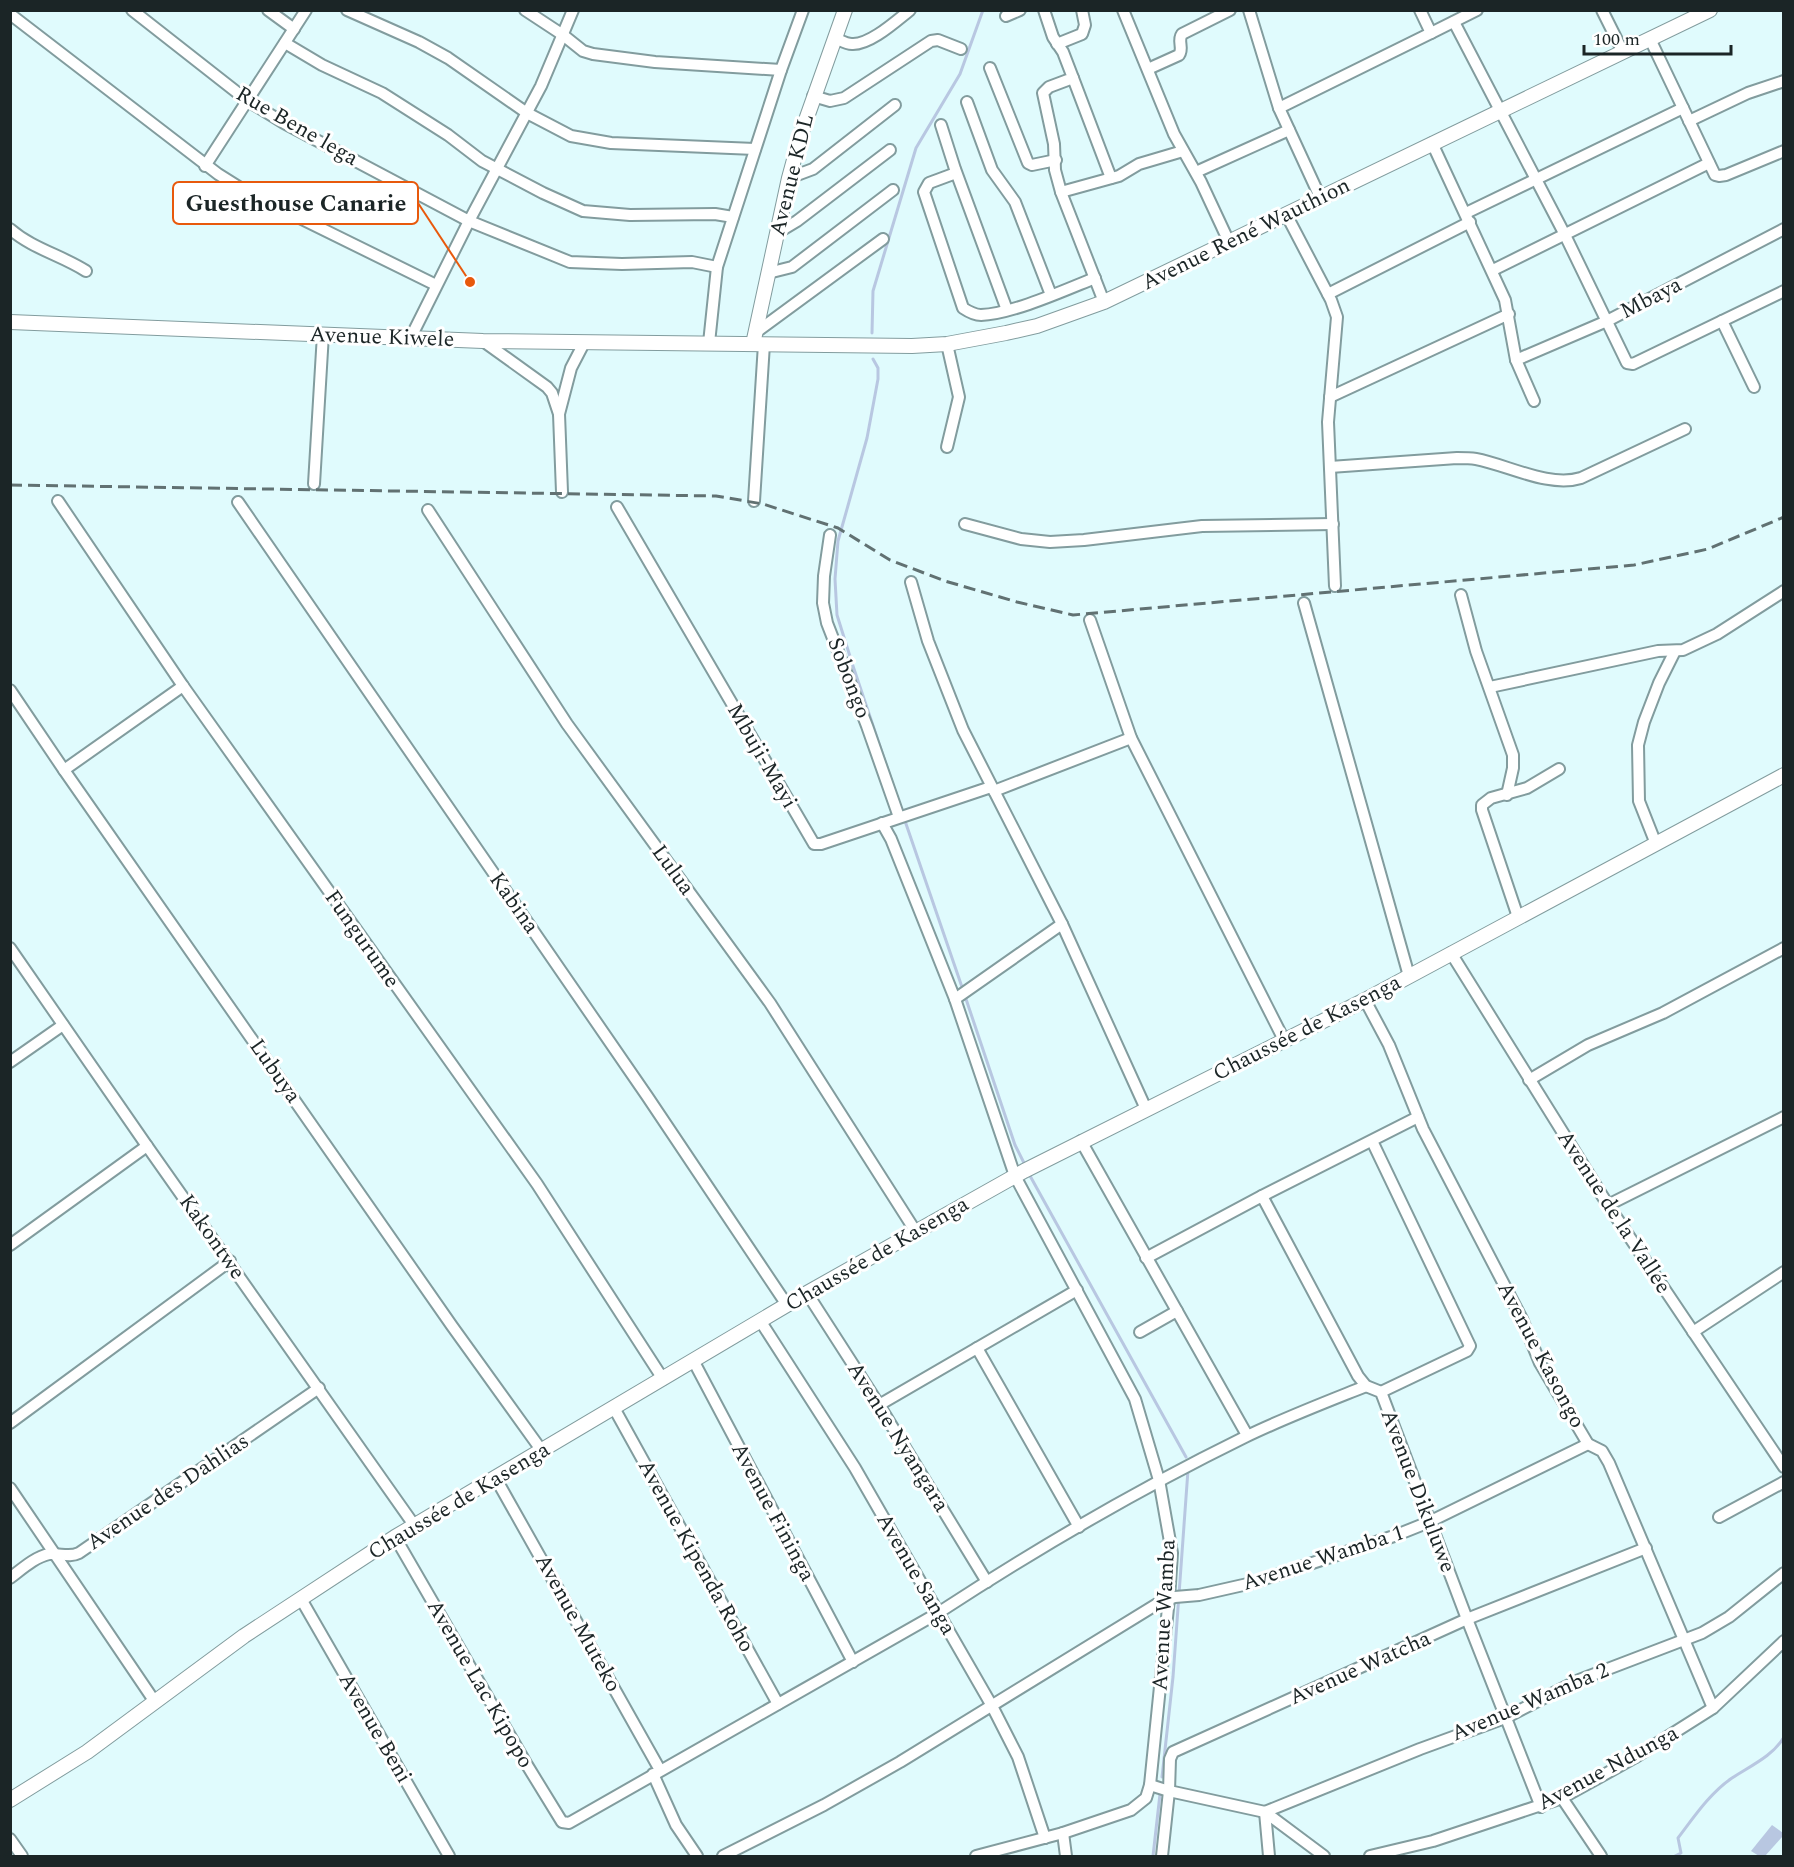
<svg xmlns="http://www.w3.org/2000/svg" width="1794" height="1867" viewBox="0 0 1794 1867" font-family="Spectral,serif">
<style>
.water{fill:#b8c7e1}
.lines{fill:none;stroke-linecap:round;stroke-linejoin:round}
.stream{stroke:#b8c7e1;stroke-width:3}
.street-casing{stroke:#829c9e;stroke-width:14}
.secondary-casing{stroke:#829c9e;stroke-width:16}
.street{stroke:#fff;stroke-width:10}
.secondary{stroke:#fff;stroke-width:14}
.rail{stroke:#617172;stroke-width:3;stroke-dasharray:12 6;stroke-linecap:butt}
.labels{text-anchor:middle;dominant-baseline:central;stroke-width:6;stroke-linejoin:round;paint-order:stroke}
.street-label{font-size:22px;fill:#1b2526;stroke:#fff}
.leader{fill:none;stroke:#e8590c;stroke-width:2}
.callout-dot{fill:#e8590c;stroke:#fff;stroke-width:2}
.callout{fill:#fff;stroke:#e8590c;stroke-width:2}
.callout-label{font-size:24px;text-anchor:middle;font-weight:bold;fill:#1b2526}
</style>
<rect width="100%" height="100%" fill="#e0fbfd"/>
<path class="water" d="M1772,1825L1783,1833V1836L1765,1856H1759L1751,1851Z"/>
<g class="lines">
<g class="stream">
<path d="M872,333L873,291L916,148L960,74L983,10"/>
<path d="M873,359L878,368V379L867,438L838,541L835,579L837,615L853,666L899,803"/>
<path d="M904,818L963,990"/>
<path d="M965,996L1015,1145L1025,1165"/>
<path d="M1029,1174L1186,1457"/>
<path d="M1162,1777L1173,1677L1188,1470"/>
<path d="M1153,1856L1160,1794"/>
<path d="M1675,1856L1681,1853L1678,1838C1694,1817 1710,1793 1732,1778C1750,1766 1773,1756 1784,1737"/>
</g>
<g class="street-casing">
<g id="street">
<path d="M132,10L248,101L284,123L469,221L570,262L622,264L692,262L717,267"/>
<path d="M268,10L294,29"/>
<path d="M347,10L419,42L448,58L527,113L571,136L611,143L755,149"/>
<path d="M525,10L563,35L583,51L593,54L655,62L781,70"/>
<path d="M1044,10L1053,37L1063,52L1073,78L1049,87L1043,93L1054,144L1055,170L1061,192L1104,302"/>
<path d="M1123,10L1174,134L1201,182L1229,242"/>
<path d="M1249,10L1279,108L1320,197"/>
<path d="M1602,10L1623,52"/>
<path d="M10,14L218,174L245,191L436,285"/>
<path d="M1006,16L1020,10"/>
<path d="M1454,22L1564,233L1627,363L1633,364L1784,291"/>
<path d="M1431,33L1477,10"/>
<path d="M835,38C840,40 846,44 852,44C870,45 896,21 910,10"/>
<path d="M1650,39L1715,175L1719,176L1726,175L1784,151"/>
<path d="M285,43L322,65L382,93L448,135L482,161L543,193L583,211L630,215L715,214L733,217"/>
<path d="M1057,44L1082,34L1085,25L1082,10"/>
<path d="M990,68L1028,163L1032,165L1056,160"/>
<path d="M1148,69L1179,55C1184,48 1177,41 1182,34L1230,10"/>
<path d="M1073,78L1111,178"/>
<path d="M813,96L830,101L844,98L931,41L938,40L961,49"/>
<path d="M967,102L992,170L1015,202L1051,295"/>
<path d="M1279,108L1431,33L1420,10"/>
<path d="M1689,121L1748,93L1784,81"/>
<path d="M941,125L955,169L1007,310"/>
<path d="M1432,143L1505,300L1516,360L1534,401"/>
<path d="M205,166L306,10"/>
<path d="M1196,172L1289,130"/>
<path d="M956,173L929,183L924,192L963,308C969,312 974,315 981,315C1012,314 1065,290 1095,278"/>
<path d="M789,178L813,169L895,105"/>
<path d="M1061,192L1119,176L1139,164L1183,151"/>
<path d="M1466,213L1683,108"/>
<path d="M1286,214L1331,300L1337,317L1328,422L1335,586"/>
<path d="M10,229C33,249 61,255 86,271"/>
<path d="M777,233L797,221L890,150"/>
<path d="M1493,270L1709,163"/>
<path d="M768,273L792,267L893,190"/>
<path d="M1328,294L1470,222"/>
<path d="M1722,321L1754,387"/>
<path d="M755,333L883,239"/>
<path d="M411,337L469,221L541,86L573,10"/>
<path d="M483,341L547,387L552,393L559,414"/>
<path d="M709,343L717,267L781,70L803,10"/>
<path d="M1516,360L1607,321L1784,229"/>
<path d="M1330,397L1509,314"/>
<path d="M947,447L959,397L947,344"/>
<path d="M1330,467L1457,458C1463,458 1470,458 1476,459C1508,465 1549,488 1581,478L1685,429"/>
<path d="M314,484L323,334"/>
<path d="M562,492L559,414L571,368L584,343"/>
<path d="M58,501L183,686L537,1184L663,1379"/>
<path d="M754,501L764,344"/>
<path d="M238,502L647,1096L787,1305"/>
<path d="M617,507L814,844H821L991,787"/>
<path d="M428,510L567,724L770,1003L916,1232"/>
<path d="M965,524L1021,539L1050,542L1084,540L1202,526L1333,524"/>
<path d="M830,535L824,576L823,603L827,623L867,726L899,817"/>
<path d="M911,582L928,641L963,730L1062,924L1146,1109"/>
<path d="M1461,595L1476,651L1513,755V768L1507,795"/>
<path d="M1304,603L1409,976"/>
<path d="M1090,620L1131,738L1284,1040"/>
<path d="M1490,687L1658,651L1683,650L1717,634L1784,591"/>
<path d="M10,690L64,770L452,1326L542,1451"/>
<path d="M64,770L183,686"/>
<path d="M994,791L1131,738"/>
<path d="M882,823L891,839L955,999L1015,1176L1135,1399L1159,1480L1172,1553L1169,1598L1150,1785L1146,1798L1131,1810L1063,1833L976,1856"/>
<path d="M1656,844L1639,801L1638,745L1644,722L1659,683L1675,651"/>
<path d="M1518,917L1482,810V805L1491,798L1527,788L1559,769"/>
<path d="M10,948L147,1146L414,1525"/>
<path d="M1451,953L1608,1205L1784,1467"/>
<path d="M955,999L1062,924"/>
<path d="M1365,1000L1389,1045L1423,1129L1522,1319L1540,1363L1588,1444L1602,1451L1609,1463L1713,1708"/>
<path d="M10,1062L63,1025"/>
<path d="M1529,1080L1588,1045L1663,1013L1784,948"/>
<path d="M1081,1141L1247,1435"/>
<path d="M1372,1141L1470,1346L1467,1351L1381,1392"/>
<path d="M1262,1196L1358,1376L1366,1386L1381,1392L1467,1619L1541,1807"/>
<path d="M1608,1205L1784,1117"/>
<path d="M10,1245L147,1146"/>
<path d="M1146,1258L1262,1196L1418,1117"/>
<path d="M807,1293L879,1405L987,1582"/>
<path d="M761,1322L855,1468L992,1706L1018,1757L1045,1838"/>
<path d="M1140,1332L1177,1311"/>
<path d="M1693,1332L1784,1272"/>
<path d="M977,1348L1079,1527"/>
<path d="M694,1362L853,1662"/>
<path d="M879,1405L1077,1290"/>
<path d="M614,1408L778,1704"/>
<path d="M10,1423L230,1261"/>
<path d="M495,1477L660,1770"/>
<path d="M10,1488L155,1702"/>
<path d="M1719,1517L1784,1482"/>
<path d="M395,1537L527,1765L562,1822L569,1823L938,1613C1036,1549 1139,1489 1245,1437C1284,1418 1326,1402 1366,1386"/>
<path d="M10,1578C22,1569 35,1557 49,1554C60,1553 69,1558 79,1553L319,1388"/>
<path d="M301,1599L449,1856"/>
<path d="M653,1774L676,1825L697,1856"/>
<path d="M1150,1785L1169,1791L1265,1812L1324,1856"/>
<path d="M1562,1798L1601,1856"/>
<path d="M1063,1833L1066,1856"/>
<path d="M10,1839L22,1856"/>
<path d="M723,1856L824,1805L900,1762L1162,1601L1175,1597L1199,1595L1252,1583L1394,1536L1429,1522L1588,1444"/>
<path d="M1162,1856L1169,1791L1170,1759L1173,1752L1467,1619L1646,1548"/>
<path d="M1269,1856L1265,1812L1420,1749L1505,1718L1579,1680L1702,1633L1729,1617L1784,1573"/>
<path d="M1370,1856L1433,1841L1562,1798L1634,1758L1713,1708L1784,1641"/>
</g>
</g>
<g class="secondary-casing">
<g id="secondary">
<path d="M10,322L483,341L912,346L947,344L1006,333L1037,326L1104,302L1710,10"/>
<path d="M753,344L789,178L801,134L845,10"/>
<path d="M10,1800L87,1752L244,1636L395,1537L807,1293L1024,1171L1365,1000L1784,775"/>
</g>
</g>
<use href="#street" class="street"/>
<use href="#secondary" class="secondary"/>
<path class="rail" d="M10,485L716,496L763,504L838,528L890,560L945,581L1017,602L1073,615L1634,565L1708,549L1784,517"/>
</g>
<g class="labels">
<g class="street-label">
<text transform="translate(297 126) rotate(30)">Rue Bene lega</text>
<text transform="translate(792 175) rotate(-76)">Avenue KDL</text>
<text transform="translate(1246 234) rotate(-26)">Avenue René Wauthion</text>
<text transform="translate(1651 298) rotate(-27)">Mbaya</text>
<text transform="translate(382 337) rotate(2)">Avenue Kiwele</text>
<text transform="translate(849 678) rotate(69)">Sobongo</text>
<text transform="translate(762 756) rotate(60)">Mbuji-Mayi</text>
<text transform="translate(673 870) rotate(54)">Lulua</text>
<text transform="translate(514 903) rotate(55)">Kabina</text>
<text transform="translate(362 939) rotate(55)">Fungurume</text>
<text transform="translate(1307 1028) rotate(-27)">Chaussée de Kasenga</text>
<text transform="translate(275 1071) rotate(55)">Lubuya</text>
<text transform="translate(1614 1212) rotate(57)">Avenue de la Vallée</text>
<text transform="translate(212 1237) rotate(55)">Kakontwe</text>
<text transform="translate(877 1254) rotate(-30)">Chaussée de Kasenga</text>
<text transform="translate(1541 1355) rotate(62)">Avenue Kasongo</text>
<text transform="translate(898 1437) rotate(58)">Avenue Nyangara</text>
<text transform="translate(1418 1491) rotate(69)">Avenue Dikuluwe</text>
<text transform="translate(168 1492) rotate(-34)">Avenue des Dahlias</text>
<text transform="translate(459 1501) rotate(-31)">Chaussée de Kasenga</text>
<text transform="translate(773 1512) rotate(62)">Avenue Fininga</text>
<text transform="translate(696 1556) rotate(61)">Avenue Kipenda Roho</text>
<text transform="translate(1323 1558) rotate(-18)">Avenue Wamba 1</text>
<text transform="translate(916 1574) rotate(60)">Avenue Sanga</text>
<text transform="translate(1164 1615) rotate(-87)">Avenue Wamba</text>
<text transform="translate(578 1623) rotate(61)">Avenue Muteko</text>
<text transform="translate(1360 1668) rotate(-24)">Avenue Watcha</text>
<text transform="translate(480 1684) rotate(60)">Avenue Lac Kipopo</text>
<text transform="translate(1530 1702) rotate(-23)">Avenue Wamba 2</text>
<text transform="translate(375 1728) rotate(60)">Avenue Beni</text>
<text transform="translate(1608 1768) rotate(-28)">Avenue Ndunga</text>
</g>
</g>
<path class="leader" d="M470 282L418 203"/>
<circle class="callout-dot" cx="470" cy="282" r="6"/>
<rect class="callout" x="173" y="182" width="245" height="42" rx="6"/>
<g class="callout-label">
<text x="296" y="211">Guesthouse Canarie</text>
</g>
<rect width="1794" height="1867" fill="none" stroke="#1b2526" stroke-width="24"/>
<path d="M1584 45v9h147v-9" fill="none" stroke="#1b2526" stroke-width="3"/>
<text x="1593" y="45" font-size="18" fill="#1b2526" stroke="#ffffff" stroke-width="4.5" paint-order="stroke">100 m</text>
</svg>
